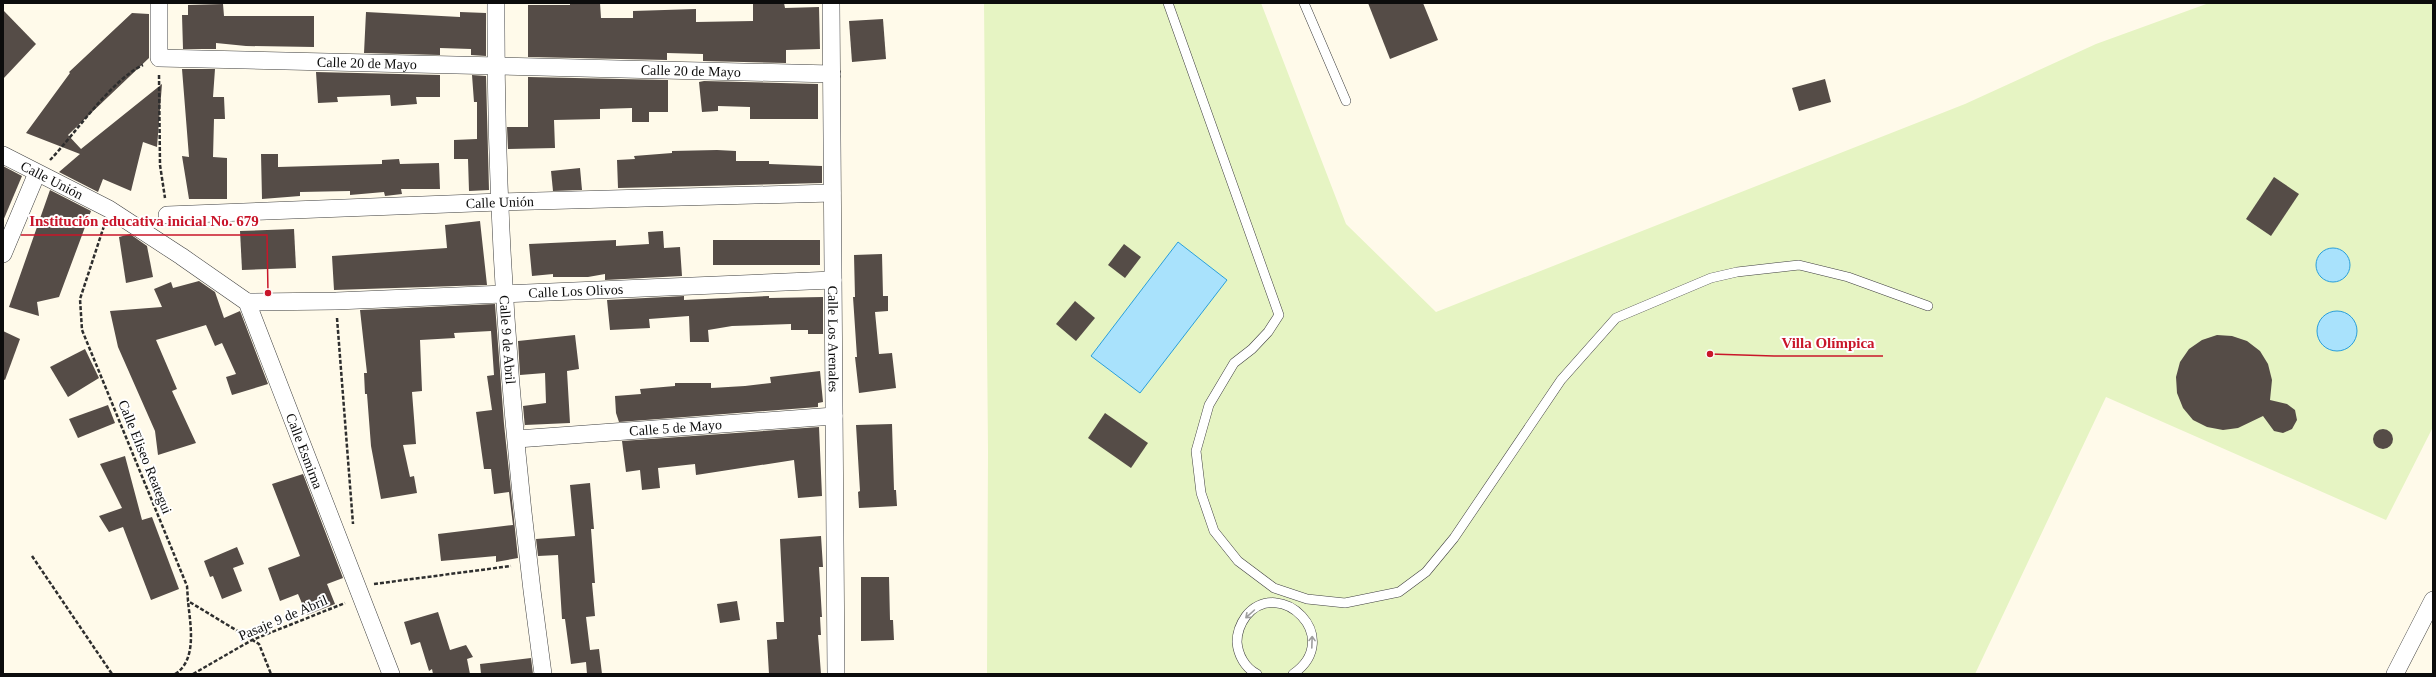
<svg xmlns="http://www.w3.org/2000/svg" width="2436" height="677" viewBox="0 0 2436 677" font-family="'Times New Roman',serif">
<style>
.pitch{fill:#e6f4c3}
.water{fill:#a9e2fc;stroke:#299fdb}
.building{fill:#554c47}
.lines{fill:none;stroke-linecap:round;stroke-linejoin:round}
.service-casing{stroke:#3f3f3f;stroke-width:10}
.minor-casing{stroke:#3f3f3f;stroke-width:18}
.path{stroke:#2e2e2e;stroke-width:2.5;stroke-dasharray:4 2;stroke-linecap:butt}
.service{stroke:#fff;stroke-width:9}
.minor{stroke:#fff;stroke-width:17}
.oneway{stroke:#9e9e9e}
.labels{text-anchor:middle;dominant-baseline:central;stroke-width:4;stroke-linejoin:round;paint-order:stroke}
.street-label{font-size:14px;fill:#0c0c0c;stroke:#fff}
.leader{fill:none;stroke:#c9162a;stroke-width:1.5}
.callout-dot{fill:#c9162a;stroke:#fff;stroke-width:1.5}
.callout-label{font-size:15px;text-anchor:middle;font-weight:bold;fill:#c9162a;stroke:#fff;stroke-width:4;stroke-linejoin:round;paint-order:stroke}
</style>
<rect width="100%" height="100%" fill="#fffaea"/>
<path class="pitch" d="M984,3H1261L1346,224L1436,312L1965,104L2096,44L2209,3H2433V427L2386,520L2106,397L1975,674H987L988,451Z"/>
<g class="water">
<path d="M1178,242L1227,280L1140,393L1091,356Z"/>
<circle cx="2333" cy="265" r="17"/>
<circle cx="2337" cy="331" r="20"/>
</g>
<g class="building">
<path d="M570,3H600L601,18H633V11L696,9V22L753,21V3H784L785,8L819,7L820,49L786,50V63L703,61V54L667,53V60L528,57V5H570Z"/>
<path d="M1368,3H1423L1438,40L1390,59Z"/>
<path d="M223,4L224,16H314V47L246,46L216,43V49H183L182,15H188V5Z"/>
<path d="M3,10L36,44L3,79Z"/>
<path d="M366,12L460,17V12L486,13V56L471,55V49L440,48V55L364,53Z"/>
<path d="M132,13L149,14V58L68,135L81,149L162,84L157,147L143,142L131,191L103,179L98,192L59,172L80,154L26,133L70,73L69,72Z"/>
<path d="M883,19L886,59L852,62L849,21Z"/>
<path d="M182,69H215L213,97H224L225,119H214L213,157L227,158V199H189L182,156L189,157Z"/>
<path d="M316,72L440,75V97H416L417,104L391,106L390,95L337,97L338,102L318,103Z"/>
<path d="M472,75L486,76L489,190L469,191L468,159H454V140L477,139V102H474Z"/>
<path d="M528,77L668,80V112H649V122H632V108L600,109V119L554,120L555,148L508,149L507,127H528Z"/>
<path d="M1825,79L1831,102L1799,111L1792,88Z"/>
<path d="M704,81L818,84V119H750V107L718,106V111L702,112L699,82Z"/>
<path d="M717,150L736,151V161H769V164L822,166V183L618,188L617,160L635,159L634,156L672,153V151Z"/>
<path d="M261,154H278V167L382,164V160L399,159L400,164L439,163L440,189H401L402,194L385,196L384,192L350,195V191L300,192V196L262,199Z"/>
<path d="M3,166L22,176L3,221Z"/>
<path d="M580,168L582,190L553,191L551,171Z"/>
<path d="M2274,177L2299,194L2271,236L2246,219Z"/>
<path d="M50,190L91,211L59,297L37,302L39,316L9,307Z"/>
<path d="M480,221L487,285L334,290L332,256L447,248L445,225Z"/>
<path d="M294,229L296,268L242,270L240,231Z"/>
<path d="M663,231L664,248L680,247L682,276L605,280V274L588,277H553V274L532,276L529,244L616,240V246L649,244L648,232Z"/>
<path d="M130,234L147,246L153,277L126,283L119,237Z"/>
<rect x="713" y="240" width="107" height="25"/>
<path d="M1124,244L1141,257L1125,278L1108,265Z"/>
<path d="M882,254L883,296H888V311L875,312L879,354L892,353L896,388L859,393L855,357H857L853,297H855L854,255Z"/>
<path d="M199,281L215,292L224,318L240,311L268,384L232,395L226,377L236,374L222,343L215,346L206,325L156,340L177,389L172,391L196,443L158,455L155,431L118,347L110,311L162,307L154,289L171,282L173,288Z"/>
<path d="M684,296V300L769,296V298L823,297V334H808V330H791V324L732,326L708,330L709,342H690L689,316L649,319L650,328L610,330L607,300Z"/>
<path d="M1075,301L1095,318L1076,341L1056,324Z"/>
<path d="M495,304L504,424L518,558L496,562V556L441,561L438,534L513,525L509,492L494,494L491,469H484L476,412L492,410L487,376L494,375L491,331L454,333L455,338L420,340L422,391L412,392L416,444L403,445L410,477L414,476L417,493L381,499L371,446L367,394H365L364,373H367L360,310Z"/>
<path d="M3,331L20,339L5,380L3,379Z"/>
<path d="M575,335L579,369L567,371L570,423L525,425V428L523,406L546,403L545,373L520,375L518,341Z"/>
<path d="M2217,335L2232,336L2247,341L2260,351L2268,364L2272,380L2270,400L2287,404L2295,410L2297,420L2292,429L2283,433L2274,431L2263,416L2238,428L2223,430L2207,427L2193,420L2183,408L2177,393L2176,377L2180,362L2189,349L2202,340Z"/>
<path d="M85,349L99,378L68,397L50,367Z"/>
<path d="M820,371L823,402L818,403V407L619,422L616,413L615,396L641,394L640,389L675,386V383H711V388L745,386L771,383L770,377Z"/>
<path d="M108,405L115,423L78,438L69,419Z"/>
<path d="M1105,413L1148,443L1131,468L1088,438Z"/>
<path d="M892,424L894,490H896L897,506L859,508L858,492L860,491L856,425Z"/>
<path d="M819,427L822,496L798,498L794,460L696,475L695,464L658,468L660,488L642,490L640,470L626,472L622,441Z"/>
<circle cx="2383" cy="439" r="10"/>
<path d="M125,456L142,520L152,517L179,589L151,600L123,527L109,532L99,516L122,508L100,464Z"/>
<path d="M303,474L343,578L327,584L335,604L307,615L298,594L280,601L268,568L300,556L272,484Z"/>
<path d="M590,483L594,529H591L595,583H592L595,616L586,617L590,650L599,649L602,674H587L586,662L571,664L565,619H562L558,555L538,556L536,539L575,536L570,485Z"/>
<path d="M821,536L823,567H819L822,617H820L821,635H818L821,674H769L767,640L777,639L776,622H784L780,539Z"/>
<path d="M237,547L244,564L233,568L242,591L222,599L213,576L210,577L204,561Z"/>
<path d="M861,577H889L890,620H893L894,640L861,641Z"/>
<path d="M737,601L740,620L720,623L717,604Z"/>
<path d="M438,612L450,650L466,645L473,657L467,659L470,674H433L432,669L429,671L420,642L411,645L404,622Z"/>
<path d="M531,658L533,674H481L480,664Z"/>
</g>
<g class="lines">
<g class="service-casing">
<g id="service">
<path d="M1168,3L1279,315L1268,332L1252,349L1234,363L1209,405L1196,451L1201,493L1214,531L1238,561L1274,588L1307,599L1345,603L1399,592L1426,572L1454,538L1561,380L1616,318L1711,278L1737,272L1799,265L1848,277L1928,306"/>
<path d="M1304,3L1346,101"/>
<path d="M1257,674C1245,668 1238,655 1237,642C1237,632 1241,623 1246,616C1280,575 1345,638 1293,674"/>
</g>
</g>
<g class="minor-casing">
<g id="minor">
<path id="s1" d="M159,3V58L832,74"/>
<path id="s2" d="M496,3C495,227 512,452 543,674"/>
<path id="s3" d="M831,3L836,674"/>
<path id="s4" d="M3,155L109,209L181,256L247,302L391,674"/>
<path id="s5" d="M167,215L500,202L832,193"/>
<path d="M3,254L37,173"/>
<path id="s6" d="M247,302L336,301L833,280"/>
<path id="s7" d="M517,439L834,416"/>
<path d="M2395,674L2433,600"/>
</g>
</g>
<g class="path">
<path d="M159,75L160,165L165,198"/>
<path d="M50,160C76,133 111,80 143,65"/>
<path d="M104,226L80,299L82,330L187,586L188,601L259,644L271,674"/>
<path d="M337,318L353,524"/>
<path d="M32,556L112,674"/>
<path d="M374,584L511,566"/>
<path d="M175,674C198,660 190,623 188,601"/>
<path d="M193,674L252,640L345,603"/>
</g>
<use href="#service" class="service"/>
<use href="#minor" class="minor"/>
</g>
<defs><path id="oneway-shaft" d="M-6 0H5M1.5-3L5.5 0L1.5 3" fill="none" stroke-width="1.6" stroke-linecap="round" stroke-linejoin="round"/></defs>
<g class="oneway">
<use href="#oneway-shaft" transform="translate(1250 614) rotate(138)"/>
<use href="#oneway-shaft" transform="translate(1312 642) rotate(-88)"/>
</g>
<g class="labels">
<g class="street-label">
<text stroke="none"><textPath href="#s1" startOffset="263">Calle 20 de Mayo</textPath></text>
<text stroke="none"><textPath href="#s1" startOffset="587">Calle 20 de Mayo</textPath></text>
<text stroke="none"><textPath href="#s4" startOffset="55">Calle Unión</textPath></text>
<text stroke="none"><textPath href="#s5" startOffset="333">Calle Unión</textPath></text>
<text stroke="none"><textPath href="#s6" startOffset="329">Calle Los Olivos</textPath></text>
<text stroke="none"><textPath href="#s3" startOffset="336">Calle Los Arenales</textPath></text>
<text stroke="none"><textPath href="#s2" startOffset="337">Calle 9 de Abril</textPath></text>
<text stroke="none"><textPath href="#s7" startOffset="159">Calle 5 de Mayo</textPath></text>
<text stroke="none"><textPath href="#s4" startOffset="445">Calle Esmirna</textPath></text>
<text transform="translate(145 457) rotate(68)">Calle Eliseo Reategui</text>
<text transform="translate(283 618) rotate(-23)">Pasaje 9 de Abril</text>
</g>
</g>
<path class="leader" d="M268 293L267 235H21M1710 354L1774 356H1883"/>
<g class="callout-dot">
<circle cx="268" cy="293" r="4"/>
<circle cx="1710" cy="354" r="4"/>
</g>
<g class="callout-label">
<text x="144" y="226">Institución educativa inicial No. 679</text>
<text x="1828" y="348">Villa Olímpica</text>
</g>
<rect width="2436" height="677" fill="none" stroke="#0c0c0c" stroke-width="8"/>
</svg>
